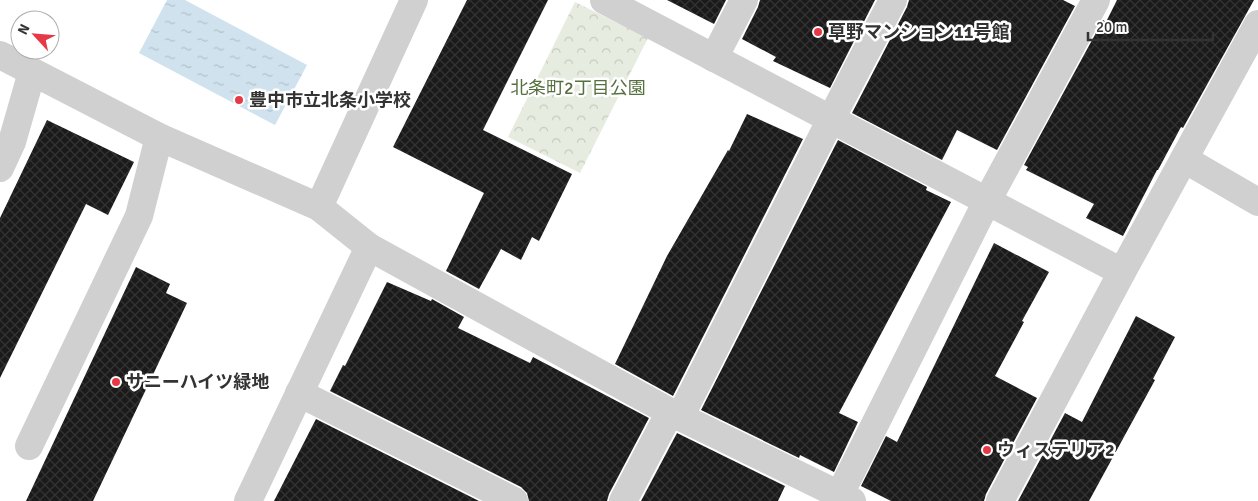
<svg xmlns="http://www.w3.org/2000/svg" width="1258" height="501" viewBox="0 0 1258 501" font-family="Signika,'Noto Sans JP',sans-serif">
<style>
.park{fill:url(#park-crowns)}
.water{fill:url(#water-ripples)}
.building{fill:url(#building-cross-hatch)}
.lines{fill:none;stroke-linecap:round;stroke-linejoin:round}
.minor{stroke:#d0d0d0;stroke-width:28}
.poi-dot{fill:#e63946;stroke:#fff;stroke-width:2}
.labels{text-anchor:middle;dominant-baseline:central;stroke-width:5;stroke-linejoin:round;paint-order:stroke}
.poi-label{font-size:18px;font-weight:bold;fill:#333;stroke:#fff;text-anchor:start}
.park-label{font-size:18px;fill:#56703f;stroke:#fff}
</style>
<defs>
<pattern id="park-crowns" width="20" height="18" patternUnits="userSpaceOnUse" patternTransform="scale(1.25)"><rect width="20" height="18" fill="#e6ecdf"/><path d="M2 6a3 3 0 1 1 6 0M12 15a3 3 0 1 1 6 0" fill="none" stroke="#c6cbc0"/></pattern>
<pattern id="water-ripples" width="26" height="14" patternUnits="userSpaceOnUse" patternTransform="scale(1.25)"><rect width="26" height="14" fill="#cfe2ee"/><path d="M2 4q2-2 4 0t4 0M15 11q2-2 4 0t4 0" fill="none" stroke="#b2c2cd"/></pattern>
<pattern id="building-cross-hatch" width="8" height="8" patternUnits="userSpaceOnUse" patternTransform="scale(1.25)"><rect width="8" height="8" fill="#1a1a1a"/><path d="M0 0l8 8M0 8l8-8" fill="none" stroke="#333"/></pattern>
</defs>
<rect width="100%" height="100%" fill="#fff"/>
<path class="park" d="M575,2L648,38L580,173L508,137Z"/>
<path class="water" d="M167,0H185L307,65L275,125L139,53Z"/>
<g class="building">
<path d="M467,0H548L483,130L572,174L539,241L532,237L521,260L501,249L479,289L446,271L484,193L393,147Z"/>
<path d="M667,0H726L714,24Z"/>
<path d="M760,0H875L830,88L773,61L776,57L742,39L758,7Z"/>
<path d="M909,0H1063L1075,6L997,150L957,130L942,160L852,113L907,7Z"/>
<path d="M1117,0H1254L1183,128L1181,127L1158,170H1157L1123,236L1086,218L1094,204L1026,170L1028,167L1024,165L1103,20L1106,22Z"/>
<path d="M747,114L803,139L673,396L615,364L667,256L728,150L729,151Z"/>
<path d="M47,120L134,162L108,215L86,204L0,378V218Z"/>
<path d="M838,140L927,187L926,190L951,202L839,413L858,422L834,472L800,455L799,458L701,410Z"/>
<path d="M994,243L1049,272L1022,321L1024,322L995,376L1037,398L986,494L984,501H891L861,486L886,436L897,442Z"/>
<path d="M136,267L170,284L166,293L187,303L93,501H26Z"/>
<path d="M387,282L431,301L432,299L464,317L458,328L530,363L533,357L649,418L609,494L607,501H529L527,493L521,487L330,391L343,365L345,366Z"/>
<path d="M1136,316L1175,337L1153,379L1155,380L1089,501H1018L1065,413L1082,422Z"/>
<path d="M316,419L479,501H274Z"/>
<path d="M677,433L785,486L778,501H641Z"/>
</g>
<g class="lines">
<g class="minor">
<path d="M604,0L1122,272"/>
<path d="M0,55L159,137L319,207L369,247L670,412L852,501"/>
<path d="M714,58L744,0"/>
<path d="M1184,159L1258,202"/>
<path d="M0,168L12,142L32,72"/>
<path d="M319,207L414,0"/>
<path d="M299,393L514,501"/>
<path d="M680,417L831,119L893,0"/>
<path d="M29,446L139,216L159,137"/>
<path d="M840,494L987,201L1096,0"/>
<path d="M248,501L369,247"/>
<path d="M623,501L670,412"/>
<path d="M1000,501L1122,272L1258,24"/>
</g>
</g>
<g class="poi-dot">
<circle cx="818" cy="32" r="5"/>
<circle cx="239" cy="100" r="5"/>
<circle cx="116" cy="382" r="5"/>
<circle cx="987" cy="450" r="5"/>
</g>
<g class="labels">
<g class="poi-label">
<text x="828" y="32">草野マンション11号館</text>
<text x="249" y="100">豊中市立北条小学校</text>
<text x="126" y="382">サニーハイツ緑地</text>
<text x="997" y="450">ウィステリア2</text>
</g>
<g class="park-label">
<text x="578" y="88">北条町2丁目公園</text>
</g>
</g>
<g transform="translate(35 35) rotate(296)"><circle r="24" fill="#ffffff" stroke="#adadad"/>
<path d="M0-4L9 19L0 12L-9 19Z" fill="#e63946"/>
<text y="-8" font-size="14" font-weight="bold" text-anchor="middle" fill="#333333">N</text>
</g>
<path d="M1088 32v8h125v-8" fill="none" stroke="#333333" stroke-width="2.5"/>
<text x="1096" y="32" font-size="15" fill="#333333" stroke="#ffffff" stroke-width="4" paint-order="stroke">20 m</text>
</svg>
